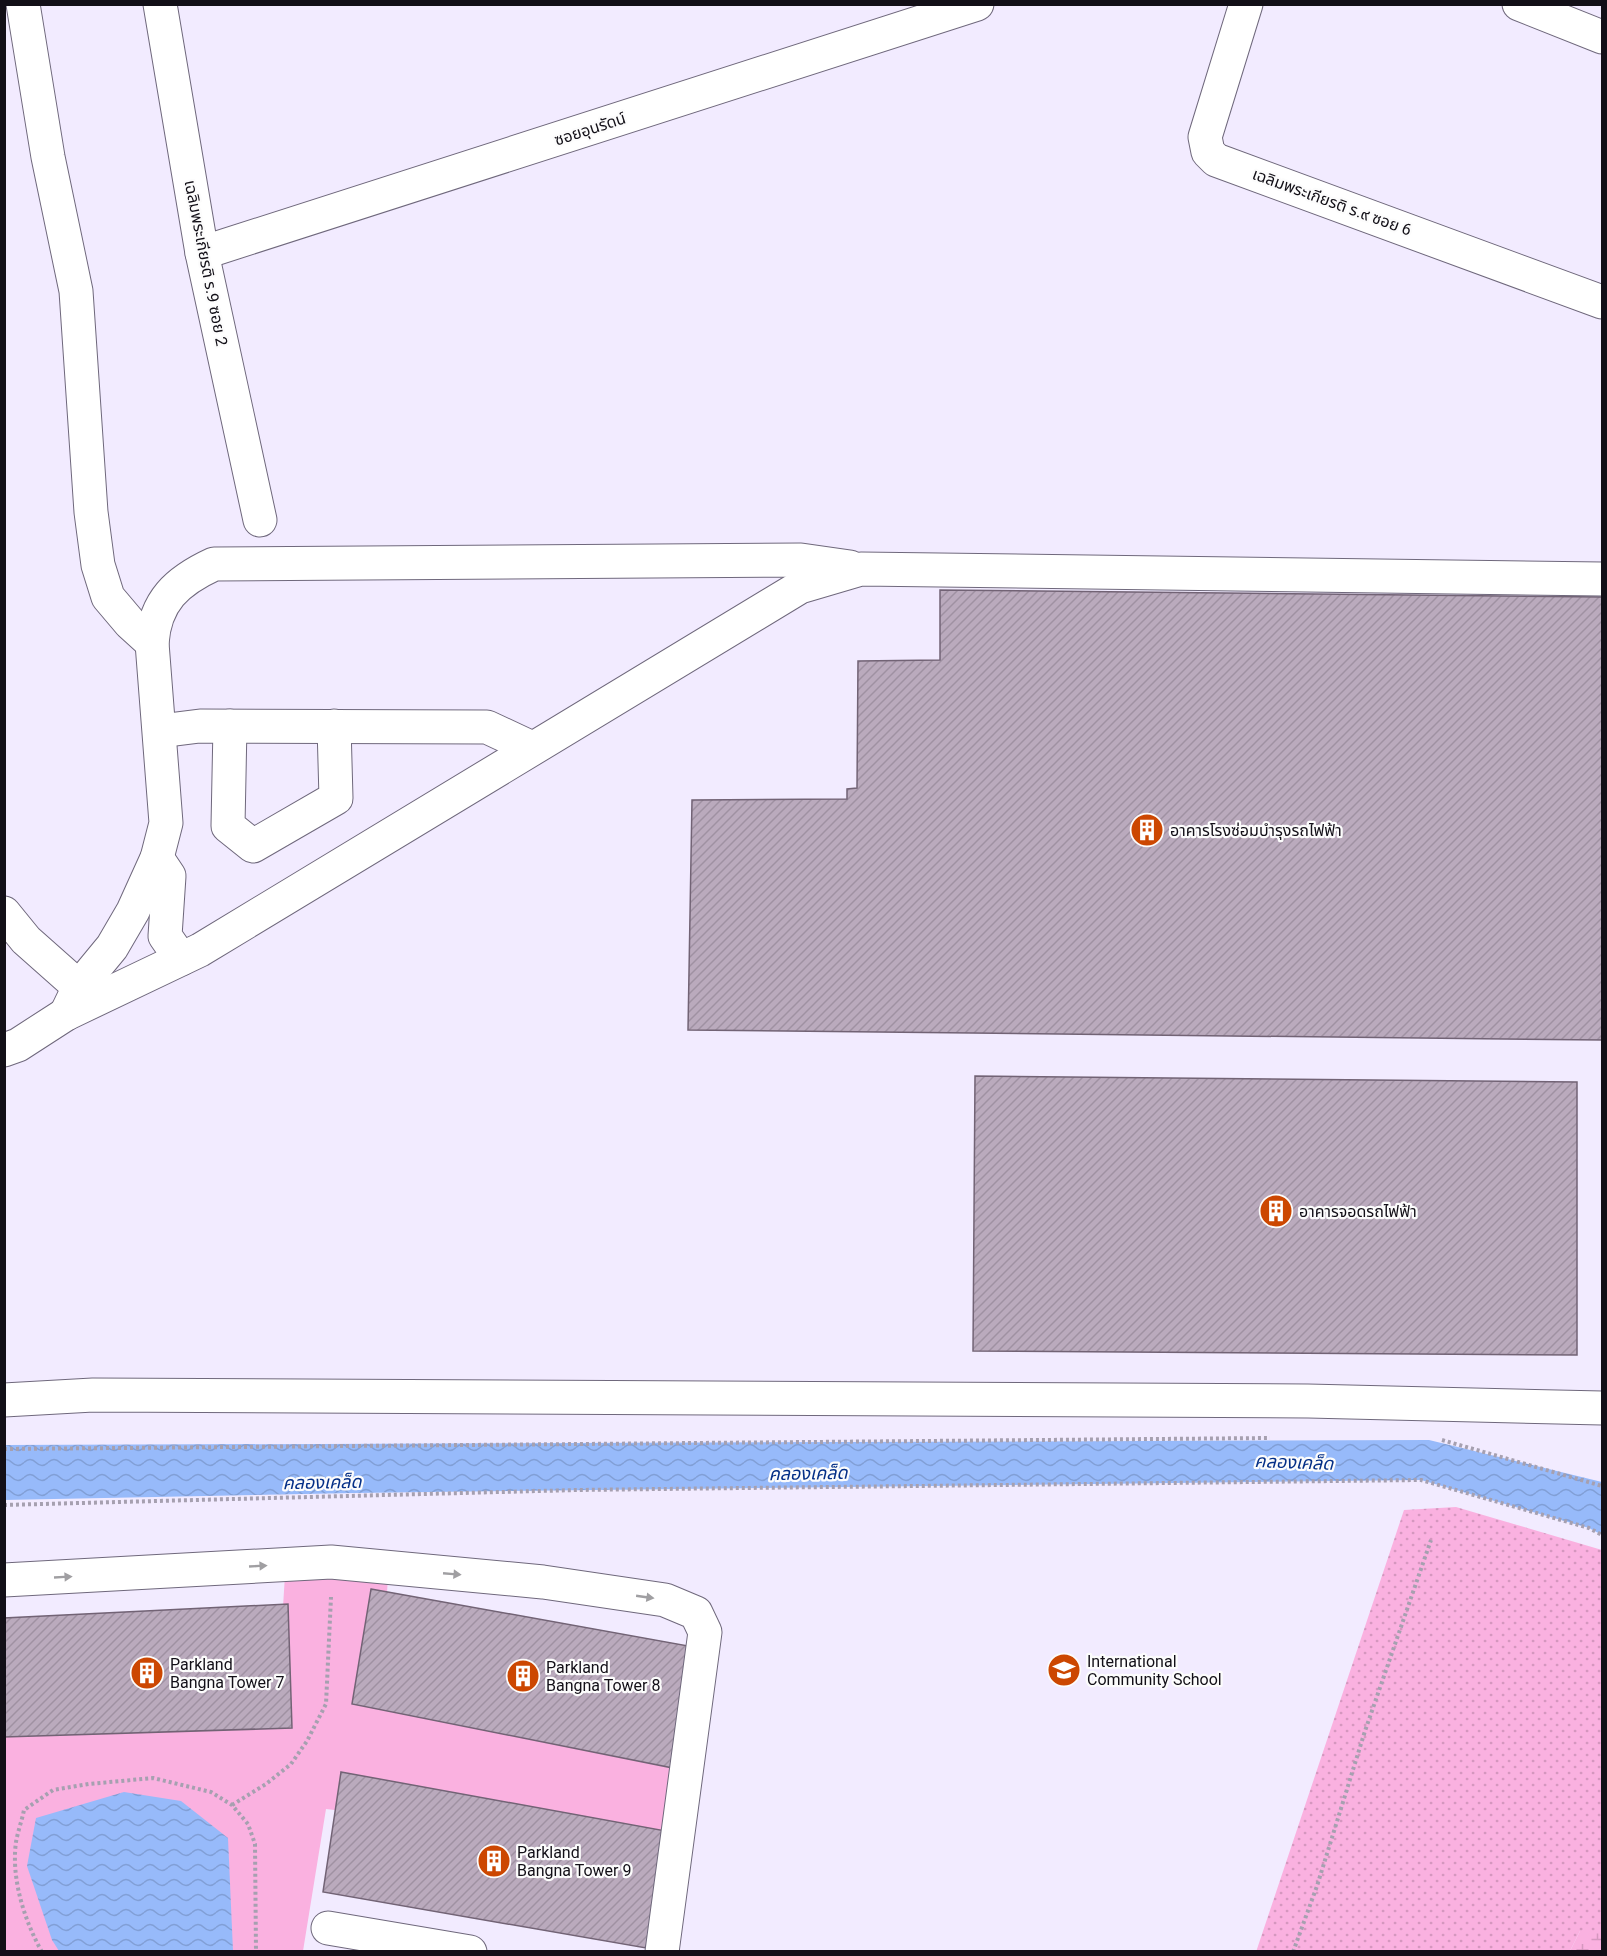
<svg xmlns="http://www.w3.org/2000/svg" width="1607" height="1956" viewBox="0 0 1607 1956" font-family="Roboto,'Noto Sans Thai',sans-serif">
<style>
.grass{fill:url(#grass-dots)}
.wetland{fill:url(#wetland-marsh)}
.garden{fill:#fab1e0}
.water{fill:url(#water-waves)}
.building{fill:url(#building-hatch);stroke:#726375;stroke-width:1.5}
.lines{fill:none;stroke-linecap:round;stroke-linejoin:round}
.minor-casing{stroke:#6f687c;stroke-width:35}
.path{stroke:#a6a0b0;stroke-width:4;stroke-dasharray:3 3;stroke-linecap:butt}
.minor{stroke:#fff;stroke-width:33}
.oneway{fill:#a09fa2}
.labels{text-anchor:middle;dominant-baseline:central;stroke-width:4.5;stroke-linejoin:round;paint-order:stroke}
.street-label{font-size:16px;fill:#120f17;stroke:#fcfcfc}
.poi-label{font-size:16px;fill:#120f17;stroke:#fcfcfc;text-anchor:start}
.water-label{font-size:18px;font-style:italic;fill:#042f87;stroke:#fcfcfc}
</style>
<defs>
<pattern id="grass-dots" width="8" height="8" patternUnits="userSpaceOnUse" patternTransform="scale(1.5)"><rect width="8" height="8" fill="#fab1e0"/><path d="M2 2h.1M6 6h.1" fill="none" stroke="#d597bf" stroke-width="1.8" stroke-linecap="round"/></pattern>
<pattern id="wetland-marsh" width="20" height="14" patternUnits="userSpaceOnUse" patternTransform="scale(1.5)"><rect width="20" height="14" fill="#fab1e0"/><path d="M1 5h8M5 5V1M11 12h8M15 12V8" fill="none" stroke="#d597bf"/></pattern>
<pattern id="water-waves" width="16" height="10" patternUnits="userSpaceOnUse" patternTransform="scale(1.5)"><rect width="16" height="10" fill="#97bafa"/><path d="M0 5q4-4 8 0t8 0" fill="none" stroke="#819fd6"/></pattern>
<pattern id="building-hatch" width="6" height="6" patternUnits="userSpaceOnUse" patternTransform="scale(1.5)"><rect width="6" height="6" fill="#baaabd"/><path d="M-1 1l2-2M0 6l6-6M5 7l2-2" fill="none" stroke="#9f91a2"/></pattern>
</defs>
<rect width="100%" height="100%" fill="#f2ebff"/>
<path class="grass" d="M1456,1507L1602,1550V1931H1580L1570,1951L1256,1952L1404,1510Z"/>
<path class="wetland" d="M1580,1931H1602V1951H1570Z"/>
<path class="garden" d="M285,1575L388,1578L380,1693L685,1742L671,1849L326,1809L303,1951L5,1952L4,1724L276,1718Z"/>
<g class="water">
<path d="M1429,1440L1602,1482V1535L1589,1528L1421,1480L354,1493L4,1500L5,1445Z"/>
<path d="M124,1792L181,1801L228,1838L233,1951H59L52,1940L27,1866L36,1818Z"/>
</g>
<g class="building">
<path d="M940,590L1602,597V1040L688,1030L692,800L847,799V789L857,788L858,661L940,660Z"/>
<path d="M975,1076L1577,1082V1355L973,1351Z"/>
<path d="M371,1589L694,1647L673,1768L352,1704Z"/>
<path d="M288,1604L292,1728L4,1737V1618Z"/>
<path d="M341,1772L666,1831L646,1948L323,1892Z"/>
</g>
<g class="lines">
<g class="minor-casing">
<g id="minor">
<path d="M23,4L48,157L76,291L91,512L98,565L108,597L130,623L152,643"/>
<path d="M160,4L202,253L260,520"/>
<path d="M1246,4L1205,137L1208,152L1216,160L1602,302"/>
<path d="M1519,4L1602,37"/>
<path d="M202,253L977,4"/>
<path d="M230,726L228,826L253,846L336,798L334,726"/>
<path d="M160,731L200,726L487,727L532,748"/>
<path d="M157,858L169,876L165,936L181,959"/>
<path d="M4,913L26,940L79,987"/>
<path d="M66,1014L79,987L112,947L133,911L157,858L166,823L152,643C155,601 177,581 214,564L801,560L850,567"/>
<path d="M4,1050L18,1045L66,1014L200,950L800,587L861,569L1602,579"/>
<path d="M4,1400L93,1395L1308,1401L1602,1408"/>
<path d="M4,1580L331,1562L543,1582L665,1600L696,1613L705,1632L662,1952"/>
<path d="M328,1928L470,1952"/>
</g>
</g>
<g class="path">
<path d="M1442,1440L1602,1486"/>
<path d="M4,1449L1270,1438"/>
<path d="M4,1505L577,1490L1421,1480L1589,1528L1602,1535"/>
<path d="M232,1805L266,1784L291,1764L307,1741L326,1704L331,1597"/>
<path d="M42,1952C24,1920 11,1878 16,1842C18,1831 22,1820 24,1810L53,1790L89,1784L153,1778L211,1792L232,1805L248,1824L255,1844L256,1952"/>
<path d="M1293,1952L1317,1886L1365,1731L1431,1540"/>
</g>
<use href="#minor" class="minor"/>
</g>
<defs><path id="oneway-solid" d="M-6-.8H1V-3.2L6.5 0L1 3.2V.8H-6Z" transform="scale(1.5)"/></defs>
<g class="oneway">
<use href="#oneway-solid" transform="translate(258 1566) rotate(-3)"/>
<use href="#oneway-solid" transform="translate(452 1574) rotate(5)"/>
<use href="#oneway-solid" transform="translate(63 1577) rotate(-3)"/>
<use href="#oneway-solid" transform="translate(645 1597) rotate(8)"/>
</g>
<defs>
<g id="building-disc" transform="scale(1.725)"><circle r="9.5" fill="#cc4701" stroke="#fcfcfc"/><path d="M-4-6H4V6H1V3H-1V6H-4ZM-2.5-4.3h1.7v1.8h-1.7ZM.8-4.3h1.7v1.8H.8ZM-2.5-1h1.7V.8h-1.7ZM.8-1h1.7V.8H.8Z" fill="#fff"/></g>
<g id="school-disc" transform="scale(1.725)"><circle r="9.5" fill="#cc4701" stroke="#fcfcfc"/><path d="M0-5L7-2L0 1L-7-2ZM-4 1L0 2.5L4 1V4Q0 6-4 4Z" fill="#fff"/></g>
</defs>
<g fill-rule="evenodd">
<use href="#building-disc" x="1147" y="830"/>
<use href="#building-disc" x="1276" y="1211"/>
<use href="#school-disc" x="1064" y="1670"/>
<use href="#building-disc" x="147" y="1673"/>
<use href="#building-disc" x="523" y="1676"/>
<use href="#building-disc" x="494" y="1861"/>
</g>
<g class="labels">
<g class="street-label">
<text transform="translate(590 129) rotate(-18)">ซอยอุนรัดน์</text>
<text transform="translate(1332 202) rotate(20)">เฉลิมพระเกียรติ ร.๙ ซอย 6</text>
<text transform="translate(206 263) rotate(79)">เฉลิมพระเกียรติ ร.9 ซอย 2</text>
</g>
<g class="poi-label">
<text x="1170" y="830">อาคารโรงซ่อมบำรุงรถไฟฟ้า</text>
<text x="1299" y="1211">อาคารจอดรถไฟฟ้า</text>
<text x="1087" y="1661">International<tspan x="1087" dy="18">Community School</tspan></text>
<text x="170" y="1664">Parkland<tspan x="170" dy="18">Bangna Tower 7</tspan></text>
<text x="546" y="1667">Parkland<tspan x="546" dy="18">Bangna Tower 8</tspan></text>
<text x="517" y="1852">Parkland<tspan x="517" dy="18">Bangna Tower 9</tspan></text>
</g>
<g class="water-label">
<text transform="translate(1294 1462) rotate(2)">คลองเคล็ด</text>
<text transform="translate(808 1473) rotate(-1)">คลองเคล็ด</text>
<text transform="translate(322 1482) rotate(-1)">คลองเคล็ด</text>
</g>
</g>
<rect width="1607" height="1956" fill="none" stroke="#120f17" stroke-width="12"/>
</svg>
